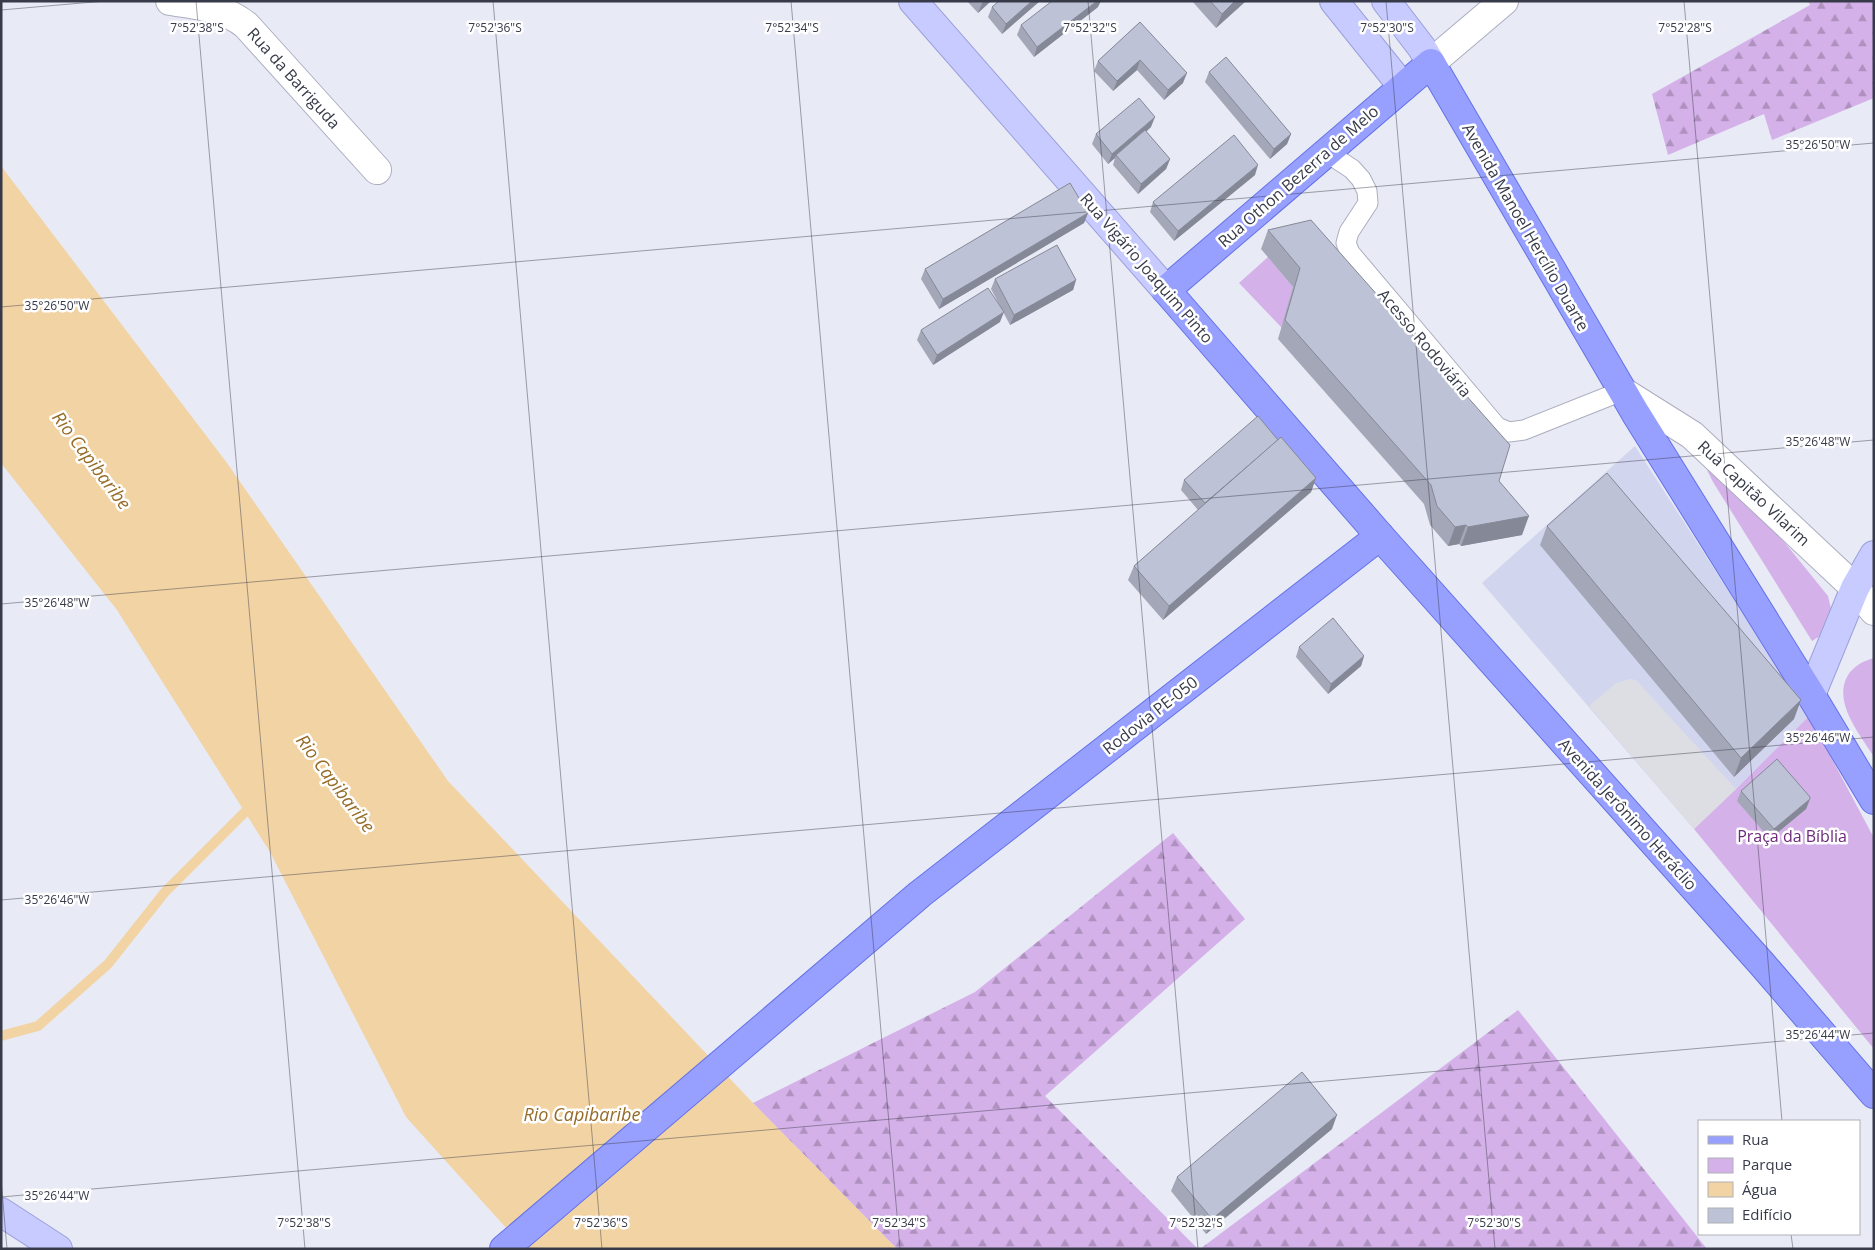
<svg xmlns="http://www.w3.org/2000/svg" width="1875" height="1250" viewBox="0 0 1875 1250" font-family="'Open Sans',sans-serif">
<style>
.education{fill:#d2d5ee}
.forest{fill:url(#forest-firs)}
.green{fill:#d5b1e9}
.parking{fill:#dddee3}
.water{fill:#f2d3a4}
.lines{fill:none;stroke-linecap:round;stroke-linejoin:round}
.stream{stroke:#f2d3a4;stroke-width:10}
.lane-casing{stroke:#abaec0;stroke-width:21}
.street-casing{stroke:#abaec0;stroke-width:30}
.secondary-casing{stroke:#9ca0db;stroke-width:30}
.primary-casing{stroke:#6472e7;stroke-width:30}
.lane{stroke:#fff;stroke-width:19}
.street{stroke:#fff;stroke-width:28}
.secondary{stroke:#c8cbff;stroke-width:28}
.primary{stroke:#97a0ff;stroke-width:28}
.wall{fill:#a3a7b8}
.shaded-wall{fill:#858896}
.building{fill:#bec2d6;stroke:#858896}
.ticks{fill:none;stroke:#373a48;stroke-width:1;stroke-opacity:0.45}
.labels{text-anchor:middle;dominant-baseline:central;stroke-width:5;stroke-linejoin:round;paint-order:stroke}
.street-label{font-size:16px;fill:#373a48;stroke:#fff}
.park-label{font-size:16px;fill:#6d287c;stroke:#fff}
.water-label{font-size:18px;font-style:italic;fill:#966b27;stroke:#fff}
.ticks-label{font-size:12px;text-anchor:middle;fill:#373a48;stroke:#fff;stroke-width:5;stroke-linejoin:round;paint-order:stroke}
</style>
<defs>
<pattern id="forest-firs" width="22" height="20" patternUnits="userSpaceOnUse" patternTransform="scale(1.25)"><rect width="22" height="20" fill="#d5b1e9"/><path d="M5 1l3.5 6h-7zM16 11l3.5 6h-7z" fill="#ae91bf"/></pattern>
</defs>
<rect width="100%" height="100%" fill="#e8eaf5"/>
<path class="education" d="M1635,446L1809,716L1736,789L1694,829L1482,583Z"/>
<g class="forest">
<path d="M1808,1H1874V98L1772,140L1764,114L1668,155L1652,94L1810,5Z"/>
<path d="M1173,833L1245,919L1045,1096L1198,1249H897L753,1103L975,992Z"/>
<path d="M1518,1010L1707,1249H1200Z"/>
</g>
<g class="green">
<path d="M1268,257L1293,287L1282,328L1239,283Z"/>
<path d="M1707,470L1717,475L1781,538L1828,596L1833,617L1825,633L1812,641L1713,482Z"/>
<path d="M1874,658V757C1860,734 1832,702 1848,675C1854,666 1863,661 1874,658Z"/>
<path d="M1809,716L1874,838V1049L1694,829L1736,789Z"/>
</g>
<path class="parking" d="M1630,679L1636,680L1736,789L1694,829L1589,706L1616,683Z"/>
<path class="water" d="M1,166L227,463L448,781L753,1103L897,1249H525L406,1117L270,852L117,610L1,463Z"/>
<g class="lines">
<path class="stream" d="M1,1036L38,1026L108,964L165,892L254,803"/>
<g class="lane-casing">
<path id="lane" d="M1326,152L1352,169L1361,179L1367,191L1368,203L1349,232L1346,243L1350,253L1497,427L1509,432L1524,430L1622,391"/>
</g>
<g class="street-casing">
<g id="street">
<path d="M170,1C198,5 223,7 246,25L377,170"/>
<path d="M1431,63L1504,1"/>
<path d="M1622,391L1692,435L1855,588L1874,611"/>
</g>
</g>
<g class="secondary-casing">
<g id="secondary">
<path d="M913,1L1166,290"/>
<path d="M1334,1L1403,87"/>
<path d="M1386,1L1422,48L1431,63"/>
<path d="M1811,695L1855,588L1874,555"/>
<path d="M1,1212L58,1249"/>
</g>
</g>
<g class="primary-casing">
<g id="primary">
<path d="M1874,800L1811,695L1636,414L1431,63L1166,290L1380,536L1762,964L1874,1094"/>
<path d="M504,1249L920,894L1380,536"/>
</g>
</g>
<use href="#lane" class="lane"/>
<use href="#street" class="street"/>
<use href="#secondary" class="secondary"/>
<use href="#primary" class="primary"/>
</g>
<g class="wall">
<path d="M967,1H991L978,13Z"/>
<path d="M1040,1L1002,34L988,17L992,7Z"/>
<path d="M1192,1H1246L1216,28Z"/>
<path d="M1098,7L1034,57L1017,35L1021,25Z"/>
<path d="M1140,22L1183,83L1164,100L1137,70L1113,91L1094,71L1098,61Z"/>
<path d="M1209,72L1291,134L1287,144L1270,159L1205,82Z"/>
<path d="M1151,127L1146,132L1170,159L1166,169L1138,194L1113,165L1115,158L1108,164L1092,144L1096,134Z"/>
<path d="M1255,175L1174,241L1150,212L1153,202Z"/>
<path d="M1088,213L1084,223L939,309L921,279L925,269Z"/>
<path d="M1268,230L1499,481L1522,535L1461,546L1459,544L1448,546L1430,525L1424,504L1278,339L1293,287L1261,249Z"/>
<path d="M995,279L1076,280L1073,290L1010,325L991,289Z"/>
<path d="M1000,322L933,365L917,340L921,330Z"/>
<path d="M1278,440L1316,478L1311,492L1163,620L1128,580L1134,566L1198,510L1181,490L1184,480Z"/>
<path d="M1547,526L1794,719L1734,777L1540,545Z"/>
<path d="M1299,647L1364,656L1361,666L1328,694L1296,657Z"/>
<path d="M1741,791L1810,799L1806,809L1770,839L1737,801Z"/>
<path d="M1332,1129L1206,1234L1171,1191L1177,1177Z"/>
</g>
<g class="shaded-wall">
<path d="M984,1H991L978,13L982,3Z"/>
<path d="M1032,1H1040L1002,34L1006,24Z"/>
<path d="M1097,1H1101L1098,7L1034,57L1037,47Z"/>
<path d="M1235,1H1246L1216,28L1222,14Z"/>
<path d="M1140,60L1137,70L1113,91L1117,81Z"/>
<path d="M1187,73L1183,83L1164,100L1168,90Z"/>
<path d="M1155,117L1151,127L1117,156L1116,155L1115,158L1108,164L1112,154Z"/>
<path d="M1291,134L1287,144L1270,159L1274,149Z"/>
<path d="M1170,159L1166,169L1138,194L1141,184Z"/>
<path d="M1258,165L1255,175L1174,241L1178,231Z"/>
<path d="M1088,213L1084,223L939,309L943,299Z"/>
<path d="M1076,280L1073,290L1010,325L1014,315Z"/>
<path d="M1004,312L1000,322L933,365L937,355Z"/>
<path d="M1316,478L1311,492L1163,620L1169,606Z"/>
<path d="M1529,516L1522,535L1461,546L1468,527Z"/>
<path d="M1466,525L1459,544L1448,546L1455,527Z"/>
<path d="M1364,656L1361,666L1328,694L1331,684Z"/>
<path d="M1801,700L1794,719L1734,777L1741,758Z"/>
<path d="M1810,799L1806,809L1770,839L1774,829Z"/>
<path d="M1337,1115L1332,1129L1206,1234L1212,1219Z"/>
</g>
<g class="building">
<path d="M999,1H1032L1006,24L992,7Z"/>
<path d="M1052,1H1097L1037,47L1021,25Z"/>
<path d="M1210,1H1235L1222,14Z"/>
<path d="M1140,22L1187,73L1168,90L1140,60L1117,81L1098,61Z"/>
<path d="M1226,57L1291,134L1274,149L1209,72Z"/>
<path d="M1139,98L1155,117L1112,154L1096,134Z"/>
<path d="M1145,130L1170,159L1141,184L1116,155Z"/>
<path d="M1234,135L1258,165L1178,231L1153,202Z"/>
<path d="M1070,183L1088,213L943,299L925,269Z"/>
<path d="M1311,220L1510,445L1499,481L1529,516L1468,527L1466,525L1455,527L1437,506L1431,485L1285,320L1300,268L1268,230Z"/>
<path d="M1057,245L1076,280L1014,315L995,279Z"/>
<path d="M988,288L1004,312L937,355L921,330Z"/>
<path d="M1258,416L1278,440L1205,503L1184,480Z"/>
<path d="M1281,437L1316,478L1169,606L1134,566Z"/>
<path d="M1607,473L1801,700L1741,758L1547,526Z"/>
<path d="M1333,618L1364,656L1331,684L1299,647Z"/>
<path d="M1777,759L1810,797V799L1774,829L1741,791Z"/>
<path d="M1302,1072L1337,1115L1212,1219L1177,1177Z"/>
</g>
<path class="ticks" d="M196,1L305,1249M493,1L602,1249M791,1L900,1249M1088,1L1198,1249M1386,1L1495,1249M1684,1L1782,1121M1,10L105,1M1,307L1874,143M1,604L1874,440M1,900L1874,737M1,1179L7,1249M1,1197L1874,1033M1791,1234L1793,1249"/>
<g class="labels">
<g class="street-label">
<text transform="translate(294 78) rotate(48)">Rua da Barriguda</text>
<text transform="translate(1298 176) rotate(-41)">Rua Othon Bezerra de Melo</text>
<text transform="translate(1526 227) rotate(60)">Avenida Manoel Hercílio Duarte</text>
<text transform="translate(1147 268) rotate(49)">Rua Vigário Joaquim Pinto</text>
<text transform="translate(1425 343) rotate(50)">Acesso Rodoviária</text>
<text transform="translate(1754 493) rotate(43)">Rua Capitão Vilarim</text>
<text transform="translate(1150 715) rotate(-38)">Rodovia PE-050</text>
<text transform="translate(1628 814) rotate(48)">Avenida Jerônimo Heráclio</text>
</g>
<g class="park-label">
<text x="1792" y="836">Praça da Bíblia</text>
</g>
<g class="water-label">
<text transform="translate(92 460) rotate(53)">Rio Capibaribe</text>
<text transform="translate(336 783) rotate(53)">Rio Capibaribe</text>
<text x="582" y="1114">Rio Capibaribe</text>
</g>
</g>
<g class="ticks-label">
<text x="197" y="32">7°52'38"S</text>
<text x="495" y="32">7°52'36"S</text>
<text x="792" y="32">7°52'34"S</text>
<text x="1090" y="32">7°52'32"S</text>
<text x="1387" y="32">7°52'30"S</text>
<text x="1685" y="32">7°52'28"S</text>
<text x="1818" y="149">35°26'50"W</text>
<text x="57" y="310">35°26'50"W</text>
<text x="1818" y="446">35°26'48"W</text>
<text x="57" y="607">35°26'48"W</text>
<text x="1818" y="742">35°26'46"W</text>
<text x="57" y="904">35°26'46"W</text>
<text x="1818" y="1039">35°26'44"W</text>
<text x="57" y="1200">35°26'44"W</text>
<text x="304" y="1227">7°52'38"S</text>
<text x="601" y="1227">7°52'36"S</text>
<text x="899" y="1227">7°52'34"S</text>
<text x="1196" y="1227">7°52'32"S</text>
<text x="1494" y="1227">7°52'30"S</text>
</g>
<rect width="1875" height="1250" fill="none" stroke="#373a48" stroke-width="5"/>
<rect x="1698" y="1120" width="162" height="115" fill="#ffffff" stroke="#afb0b6"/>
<rect x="1708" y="1136" width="25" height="8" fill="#97a0ff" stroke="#afb0b6"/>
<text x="1742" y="1145" font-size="15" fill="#373a48">Rua</text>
<rect x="1708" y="1158" width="25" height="15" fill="#d5b1e9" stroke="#afb0b6"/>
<text x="1742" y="1170" font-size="15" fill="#373a48">Parque</text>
<rect x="1708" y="1182" width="25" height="15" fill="#f2d3a4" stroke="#afb0b6"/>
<text x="1742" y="1195" font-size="15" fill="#373a48">Água</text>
<rect x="1708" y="1208" width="25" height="15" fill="#bec2d6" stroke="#afb0b6"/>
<text x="1742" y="1220" font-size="15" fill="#373a48">Edifício</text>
</svg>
